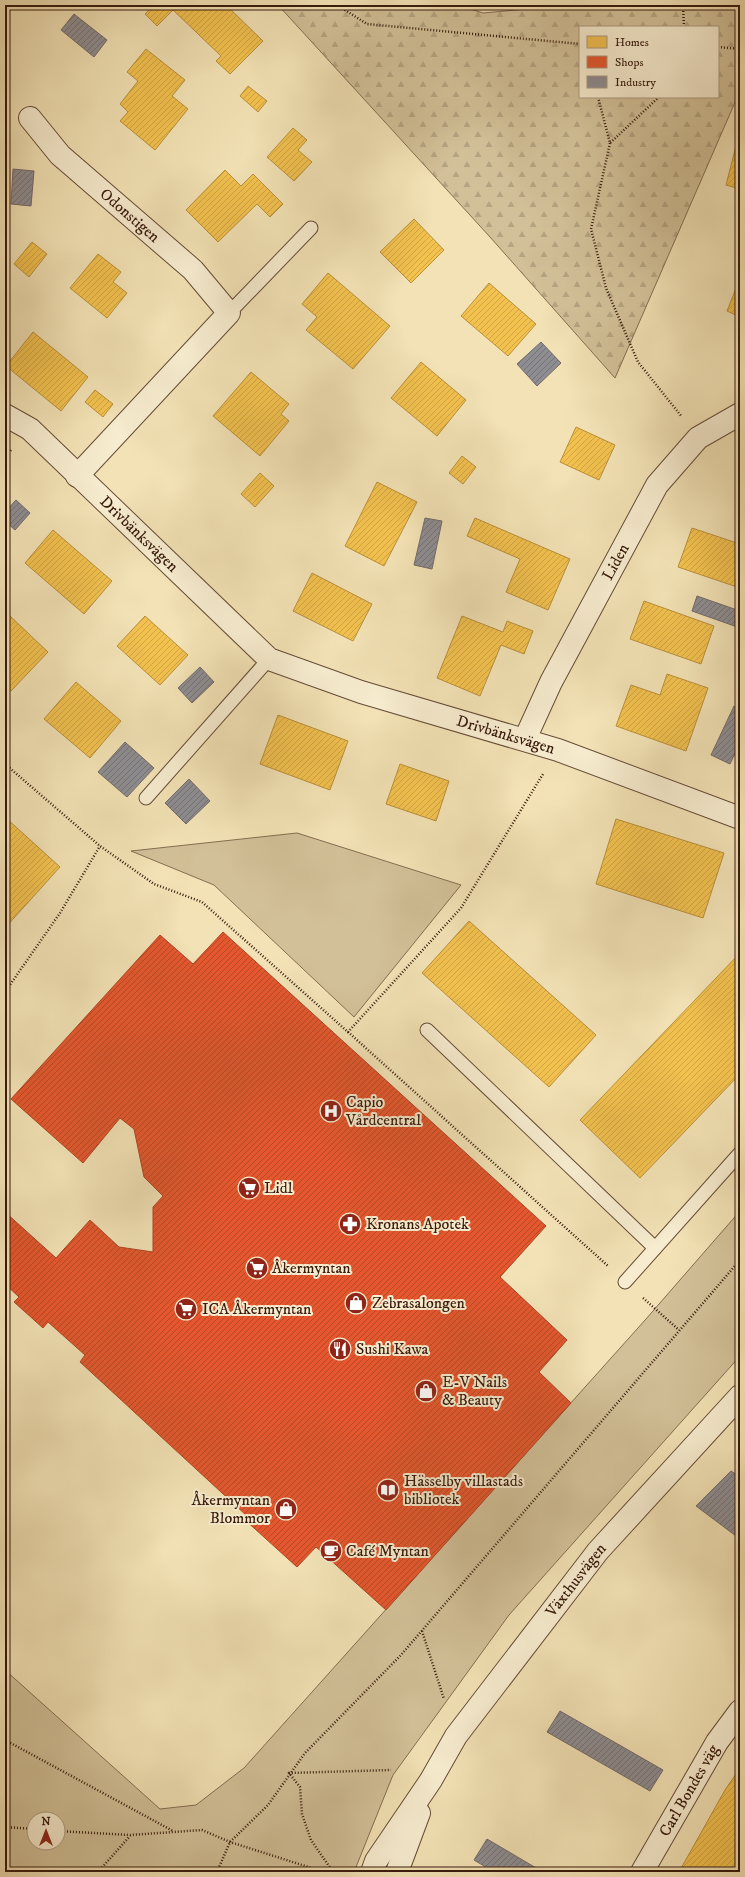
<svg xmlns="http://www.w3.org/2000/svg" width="745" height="1877" viewBox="0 0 745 1877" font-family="'IM FELL DW Pica',serif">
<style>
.green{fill:#d2c098;stroke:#856d52;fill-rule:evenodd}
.forest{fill:url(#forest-firs);stroke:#856d52;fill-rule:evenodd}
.homes{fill:url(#homes-hatch);stroke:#ba8f3a}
.shops{fill:url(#shops-hatch);stroke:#b04524}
.industry{fill:url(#industry-hatch);stroke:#746a6a}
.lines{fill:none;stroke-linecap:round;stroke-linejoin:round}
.service-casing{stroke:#664c37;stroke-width:15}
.minor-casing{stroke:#664c37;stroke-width:24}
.tertiary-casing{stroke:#664c37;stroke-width:24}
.path{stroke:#381a0d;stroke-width:2.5;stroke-dasharray:1 2;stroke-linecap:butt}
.service{stroke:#f7eccf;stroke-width:13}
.minor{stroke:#f7eccf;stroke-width:22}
.tertiary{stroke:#f7eccf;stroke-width:22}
.labels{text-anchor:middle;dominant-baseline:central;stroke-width:4;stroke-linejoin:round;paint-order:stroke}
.street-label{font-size:16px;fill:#381a0d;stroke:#f7eccf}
.poi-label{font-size:16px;fill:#381a0d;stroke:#f7eccf;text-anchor:start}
</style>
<defs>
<pattern id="forest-firs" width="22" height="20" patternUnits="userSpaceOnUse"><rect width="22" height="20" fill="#d2c098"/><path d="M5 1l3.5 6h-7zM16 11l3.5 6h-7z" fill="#b5a482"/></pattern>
<pattern id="homes-hatch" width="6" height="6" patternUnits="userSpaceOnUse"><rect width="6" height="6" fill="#f2c14e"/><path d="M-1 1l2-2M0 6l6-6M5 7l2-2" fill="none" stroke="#d0a543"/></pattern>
<pattern id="shops-hatch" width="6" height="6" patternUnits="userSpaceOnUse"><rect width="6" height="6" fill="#e4572e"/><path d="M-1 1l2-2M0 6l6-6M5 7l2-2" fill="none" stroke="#ba4726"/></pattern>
<pattern id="industry-hatch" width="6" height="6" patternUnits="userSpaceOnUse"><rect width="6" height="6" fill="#8d8d92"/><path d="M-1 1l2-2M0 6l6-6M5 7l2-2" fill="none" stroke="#747276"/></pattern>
</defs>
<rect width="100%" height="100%" fill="#f2e2b5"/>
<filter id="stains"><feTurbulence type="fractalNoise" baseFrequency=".005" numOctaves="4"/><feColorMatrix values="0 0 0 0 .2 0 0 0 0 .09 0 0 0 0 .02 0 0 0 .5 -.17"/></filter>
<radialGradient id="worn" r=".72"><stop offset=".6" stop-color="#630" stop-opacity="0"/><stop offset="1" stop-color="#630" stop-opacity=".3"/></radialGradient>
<g class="green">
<path d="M297,833L461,885L354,1017L214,885L131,851Z"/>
<path d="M740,1211V1356L509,1615L393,1775L354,1872H5V1670L160,1809L196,1805L244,1768L646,1319ZM34,1819H58V1843H34Z"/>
</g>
<path class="forest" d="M278,5H458L483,13L572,5H740V100H736L615,378L490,237ZM580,27H718V97H580Z"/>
<g class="homes">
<path d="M154,5H226L263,41L230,74L216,61L221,56L173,10L157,26L145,14Z"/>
<path d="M146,49L185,80L172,96L188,109L155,150L120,121L128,112L120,104L138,81L127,72Z"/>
<path d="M248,86L267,101L258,112L240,96Z"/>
<path d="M293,128L307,140L298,150L312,162L294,181L267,157Z"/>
<path d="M740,130V189L726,185Z"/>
<path d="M225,170L241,186L253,174L283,204L270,217L257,204L218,242L186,210Z"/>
<path d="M414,219L444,250L411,283L380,252Z"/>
<path d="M32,242L47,254L29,277L14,264Z"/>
<path d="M98,254L121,272L113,282L127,293L107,318L70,288Z"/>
<path d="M328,273L390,326L353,369L306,330L317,317L302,304Z"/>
<path d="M740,278V317L727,311Z"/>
<path d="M489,283L536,324L508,356L461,316Z"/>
<path d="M33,332L88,377L61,411L6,366Z"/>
<path d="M421,362L466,400L437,436L391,398Z"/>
<path d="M251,372L289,404L281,414L289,421L260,456L213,416Z"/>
<path d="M95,390L113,404L103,417L85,402Z"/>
<path d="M576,427L615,445L599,480L560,462Z"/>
<path d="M462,456L476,467L463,484L449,473Z"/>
<path d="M260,473L274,486L255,507L241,494Z"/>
<path d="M377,482L417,502L384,566L345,546Z"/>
<path d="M475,518L570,559L548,610L506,592L520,559L467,536Z"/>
<path d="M692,528L740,544V588L678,567Z"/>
<path d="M53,530L112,581L84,614L25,563Z"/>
<path d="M312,573L372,604L353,641L293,611Z"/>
<path d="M644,601L714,626L701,664L630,639Z"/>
<path d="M10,616L48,652L11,691L5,685V621Z"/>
<path d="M145,616L188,655L160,685L117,646Z"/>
<path d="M462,616L503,632L507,621L533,631L524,654L501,645L480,696L437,678Z"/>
<path d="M667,674L708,688L686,751L616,726L631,685L660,695Z"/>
<path d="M76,682L121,721L90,758L44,719Z"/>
<path d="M278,715L348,741L330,790L260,764Z"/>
<path d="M400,764L449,781L436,821L386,804Z"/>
<path d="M5,817L60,867L5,928Z"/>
<path d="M616,819L724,853L703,918L596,884Z"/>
<path d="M469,921L596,1035L549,1087L422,973Z"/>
<path d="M740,953V1074L640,1178L580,1120Z"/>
<path d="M740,1768V1872H679L725,1790Z"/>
</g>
<path class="shops" d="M223,932L546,1226L500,1277L567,1340L539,1372L571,1403L386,1610L316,1547L297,1567L244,1519L247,1516L80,1362L85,1355L48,1322L43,1328L14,1302L19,1297L5,1284V1212L56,1258L90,1220L119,1247L153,1252V1207L163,1196L144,1177L134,1129L120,1118L83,1163L11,1099L160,935L193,964Z"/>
<g class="industry">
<path d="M74,14L107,40L94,57L61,30Z"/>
<path d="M13,169L34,171L31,206L11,204Z"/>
<path d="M541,342L561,363L537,386L517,364Z"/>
<path d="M16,500L30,513L15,530L5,521V512Z"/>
<path d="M425,518L442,521L432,569L414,565Z"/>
<path d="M740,523V540L735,538Z"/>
<path d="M697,596L740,611V628L692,611Z"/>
<path d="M200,667L214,682L192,703L178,688Z"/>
<path d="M734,706L740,710V743L730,764L711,755Z"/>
<path d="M125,742L154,768L127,797L98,772Z"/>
<path d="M189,779L210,801L186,824L165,803Z"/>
<path d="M731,1471L740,1477V1539L696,1506Z"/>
<path d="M560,1711L663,1770L650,1791L547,1732Z"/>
<path d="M487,1839L543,1872H494L474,1860Z"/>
</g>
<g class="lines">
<g class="service-casing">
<g id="service">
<path d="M229,313L311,228"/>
<path d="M146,798L269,659"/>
<path d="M427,1030L655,1248"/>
<path d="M625,1282L740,1153"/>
</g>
</g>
<g class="minor-casing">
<g id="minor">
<path id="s1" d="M30,118L60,155L193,270L229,313L77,476"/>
<path id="s2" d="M5,415L30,429L269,659L361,692L558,750L740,818"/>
<path id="s3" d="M525,739L551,682L657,485L698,438L740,414"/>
<path id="s4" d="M642,1872L717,1742L740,1711"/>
</g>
</g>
<g class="tertiary-casing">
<g id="tertiary">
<path id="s5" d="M372,1872L376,1861L431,1780L456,1736L598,1551L740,1396"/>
<path d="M397,1872L419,1813"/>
</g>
</g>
<g class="path">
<path d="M337,5L367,24L580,44"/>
<path d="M683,5L684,27"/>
<path d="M718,47L740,49"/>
<path d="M598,97L610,143L659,97"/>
<path d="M610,143L591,229L606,288L638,362L682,417"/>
<path d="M5,458L11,450"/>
<path d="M5,764L100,846L154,884L202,902L348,1032L461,908L543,774"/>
<path d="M5,992L60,913L100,846"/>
<path d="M348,1032L608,1266"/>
<path d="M643,1298L679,1330"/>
<path d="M422,1631L444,1699"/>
<path d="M5,1740L173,1831"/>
<path d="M5,1827L34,1829"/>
<path d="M58,1831L130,1835L202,1830L230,1842L324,1872"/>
<path d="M98,1872L130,1836"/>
<path d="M217,1872L230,1842L268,1805L305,1753L401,1655L740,1260"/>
<path d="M333,1872L311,1840L302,1814L300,1787L289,1773L391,1770"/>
</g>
<use href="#service" class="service"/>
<use href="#minor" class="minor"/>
<use href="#tertiary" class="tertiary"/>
</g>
<defs>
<g id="hospital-disc" transform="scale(1.15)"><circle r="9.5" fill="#8f2418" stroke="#f7eccf"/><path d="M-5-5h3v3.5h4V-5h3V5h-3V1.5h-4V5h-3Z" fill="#fff"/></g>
<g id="supermarket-disc" transform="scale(1.15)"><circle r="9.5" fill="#8f2418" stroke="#f7eccf"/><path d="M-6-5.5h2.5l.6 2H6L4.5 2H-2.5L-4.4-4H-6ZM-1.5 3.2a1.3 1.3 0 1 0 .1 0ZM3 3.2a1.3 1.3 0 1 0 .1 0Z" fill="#fff"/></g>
<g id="pharmacy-disc" transform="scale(1.15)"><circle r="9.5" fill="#8f2418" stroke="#f7eccf"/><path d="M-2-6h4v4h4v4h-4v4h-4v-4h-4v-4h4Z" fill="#fff"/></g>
<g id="shop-disc" transform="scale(1.15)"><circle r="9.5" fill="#8f2418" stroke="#f7eccf"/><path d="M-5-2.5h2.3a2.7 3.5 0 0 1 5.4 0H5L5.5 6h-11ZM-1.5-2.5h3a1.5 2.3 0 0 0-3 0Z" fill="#fff"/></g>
<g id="restaurant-disc" transform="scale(1.15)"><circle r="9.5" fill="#8f2418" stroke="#f7eccf"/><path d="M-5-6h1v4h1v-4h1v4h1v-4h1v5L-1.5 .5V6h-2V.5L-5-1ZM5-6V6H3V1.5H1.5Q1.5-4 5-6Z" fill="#fff"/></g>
<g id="library-disc" transform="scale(1.15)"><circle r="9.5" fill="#8f2418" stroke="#f7eccf"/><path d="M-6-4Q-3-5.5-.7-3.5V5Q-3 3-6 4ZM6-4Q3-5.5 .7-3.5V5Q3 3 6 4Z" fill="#fff"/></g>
<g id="cafe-disc" transform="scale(1.15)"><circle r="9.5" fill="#8f2418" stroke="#f7eccf"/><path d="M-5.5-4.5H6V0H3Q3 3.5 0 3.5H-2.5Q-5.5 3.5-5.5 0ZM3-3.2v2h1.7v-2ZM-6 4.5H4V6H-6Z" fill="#fff"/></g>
</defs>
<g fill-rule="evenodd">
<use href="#hospital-disc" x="331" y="1111"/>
<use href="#supermarket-disc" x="249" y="1188"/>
<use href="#pharmacy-disc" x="350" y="1224"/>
<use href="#supermarket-disc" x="257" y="1268"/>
<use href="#shop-disc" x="356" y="1303"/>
<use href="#supermarket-disc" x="186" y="1309"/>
<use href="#restaurant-disc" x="340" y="1349"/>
<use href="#shop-disc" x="426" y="1391"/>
<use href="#library-disc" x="388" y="1490"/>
<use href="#shop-disc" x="286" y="1509"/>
<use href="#cafe-disc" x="331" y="1551"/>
</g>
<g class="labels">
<g class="street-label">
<text stroke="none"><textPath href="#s1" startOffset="140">Odonstigen</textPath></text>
<text stroke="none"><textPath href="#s2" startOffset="180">Drivbänksvägen</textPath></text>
<text stroke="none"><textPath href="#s3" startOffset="199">Liden</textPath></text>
<text stroke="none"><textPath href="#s2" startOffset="609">Drivbänksvägen</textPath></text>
<text stroke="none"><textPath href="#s5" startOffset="357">Växthusvägen</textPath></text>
<text stroke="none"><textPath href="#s4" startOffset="94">Carl Bondes väg</textPath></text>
</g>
<g class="poi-label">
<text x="346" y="1102">Capio<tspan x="346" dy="18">Vårdcentral</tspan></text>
<text x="264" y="1188">Lidl</text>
<text x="366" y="1224">Kronans Apotek</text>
<text x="272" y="1268">Åkermyntan</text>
<text x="372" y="1303">Zebrasalongen</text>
<text x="202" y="1309">ICA Åkermyntan</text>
<text x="356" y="1349">Sushi Kawa</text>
<text x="442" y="1382">E-V Nails<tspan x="442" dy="18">&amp; Beauty</tspan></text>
<text x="404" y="1481">Hässelby villastads<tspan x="404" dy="18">bibliotek</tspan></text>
<text x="270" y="1500" text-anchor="end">Åkermyntan<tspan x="270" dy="18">Blommor</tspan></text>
<text x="346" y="1551">Café Myntan</text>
</g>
</g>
<rect width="745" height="1877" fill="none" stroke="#f2e2b5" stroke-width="20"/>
<rect x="6" y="6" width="733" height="1865" fill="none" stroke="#381a0d" stroke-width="2"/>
<rect x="10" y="10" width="725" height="1857" fill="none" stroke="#381a0d"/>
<rect x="579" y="26" width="140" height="72" fill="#f7eccf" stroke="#ab9881"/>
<rect x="587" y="36" width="20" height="12" fill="#f2c14e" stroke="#ab9881"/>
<text x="615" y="46" font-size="12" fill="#381a0d">Homes</text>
<rect x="587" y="56" width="20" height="12" fill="#e4572e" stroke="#ab9881"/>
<text x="615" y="66" font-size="12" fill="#381a0d">Shops</text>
<rect x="587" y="76" width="20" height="12" fill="#8d8d92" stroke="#ab9881"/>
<text x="615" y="86" font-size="12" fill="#381a0d">Industry</text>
<g transform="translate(46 1831)"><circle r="19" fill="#f7eccf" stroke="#ab9881"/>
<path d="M0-3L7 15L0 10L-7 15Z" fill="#8f2418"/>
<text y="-6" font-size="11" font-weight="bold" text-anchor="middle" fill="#381a0d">N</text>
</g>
<rect width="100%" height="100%" filter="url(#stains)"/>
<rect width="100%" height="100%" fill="url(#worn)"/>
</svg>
